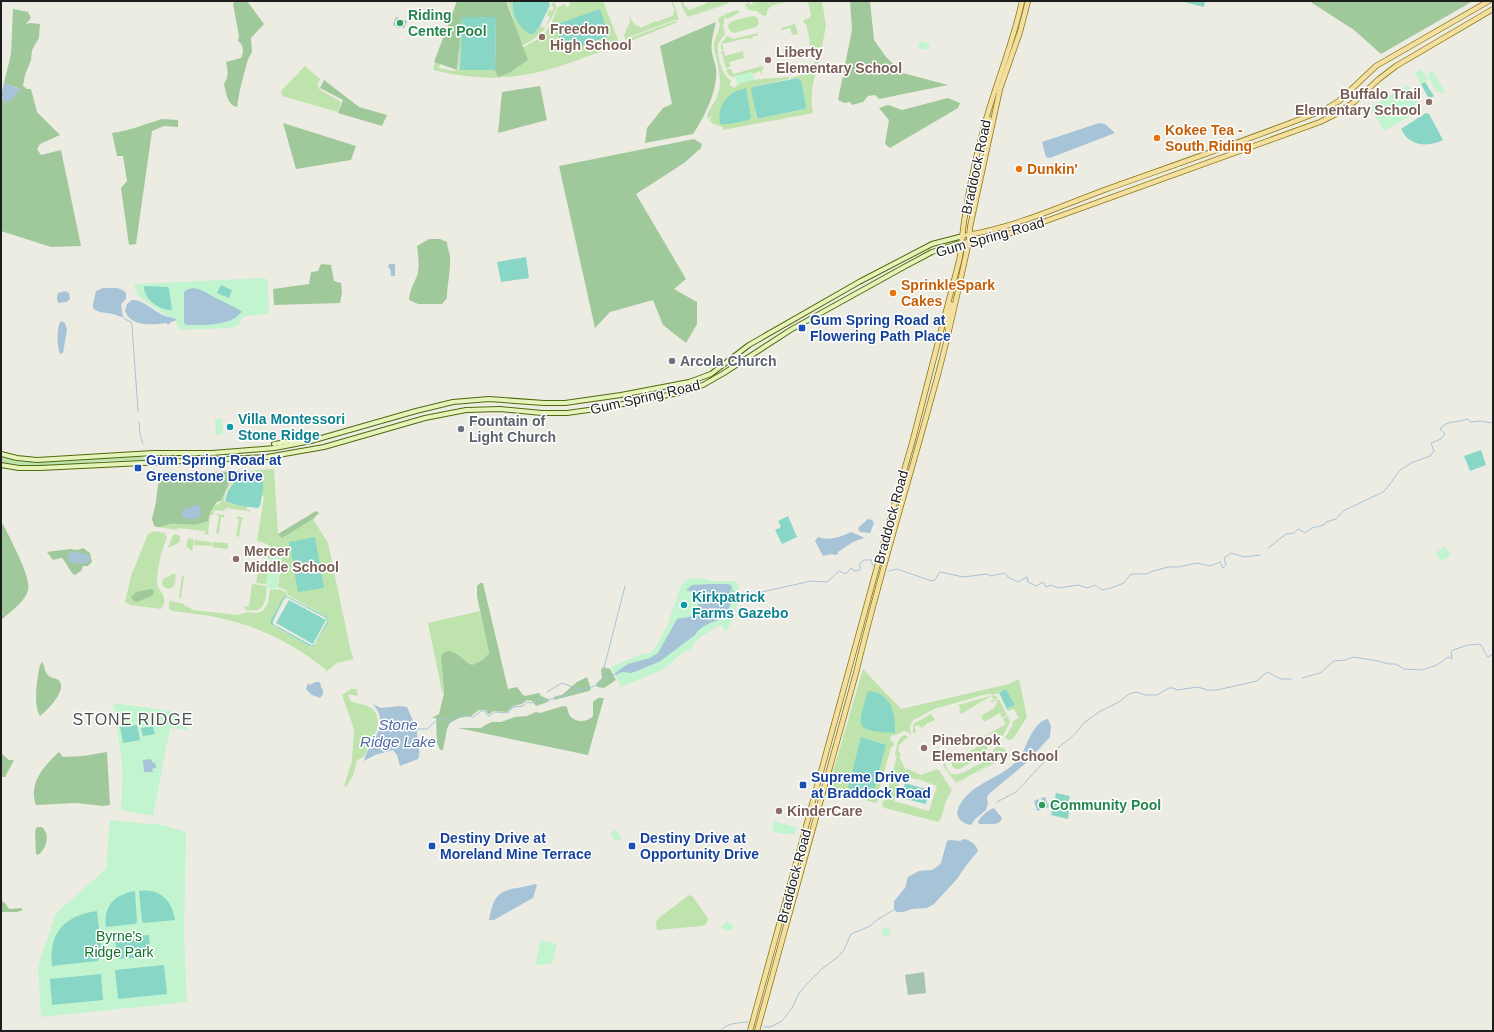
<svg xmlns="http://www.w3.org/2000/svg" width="1494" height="1032" viewBox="0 0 1494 1032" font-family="Helvetica,sans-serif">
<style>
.grass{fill:#bee3ad}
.forest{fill:#a0c99b}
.cemetery{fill:#a6c4b0}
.park{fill:#c3f4d0}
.pitch{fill:#88d6c6;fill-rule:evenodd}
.water{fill:#a7c3d7}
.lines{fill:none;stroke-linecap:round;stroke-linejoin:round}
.stream{stroke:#a7c3d7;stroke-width:1}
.secondary-casing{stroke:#4f690e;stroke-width:6}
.primary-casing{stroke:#89770d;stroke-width:6}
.secondary{stroke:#e6f3bb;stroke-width:4}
.primary{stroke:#f3dfa2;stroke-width:4.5}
.leisure-dot{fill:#2e9e5b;stroke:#fff;stroke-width:1.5}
.education-dot{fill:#8d6e63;stroke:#fff;stroke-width:1.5}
.food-dot{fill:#e8710a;stroke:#fff;stroke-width:1.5}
.transit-dot{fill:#1a4fb4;stroke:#fff;stroke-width:1.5}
.worship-dot{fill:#6b7280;stroke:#fff;stroke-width:1.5}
.culture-dot{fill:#0f9aa8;stroke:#fff;stroke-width:1.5}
.labels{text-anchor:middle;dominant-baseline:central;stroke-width:3;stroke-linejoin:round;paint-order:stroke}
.leisure-label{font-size:14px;font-weight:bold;fill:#27864d;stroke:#fff;text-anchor:start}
.education-label{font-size:14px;font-weight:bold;fill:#785e54;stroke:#fff;text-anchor:start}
.food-label{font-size:14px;font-weight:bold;fill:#c56008;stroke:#fff;text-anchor:start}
.street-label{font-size:14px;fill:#1d1d1d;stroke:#fff}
.transit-label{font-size:14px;font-weight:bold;fill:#164399;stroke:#fff;text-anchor:start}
.worship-label{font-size:14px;font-weight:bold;fill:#5b616d;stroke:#fff;text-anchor:start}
.culture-label{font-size:14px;font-weight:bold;fill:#0d838f;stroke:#fff;text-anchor:start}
.park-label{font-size:14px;fill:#15712d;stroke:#fff}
.water-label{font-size:15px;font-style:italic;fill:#526ba4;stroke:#fff}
.quarter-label{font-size:16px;letter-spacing:1px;fill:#505050;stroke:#fff}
</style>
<rect width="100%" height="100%" fill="#edece3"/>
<g class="grass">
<path d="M506,1H513C512,16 519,29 533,35L540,26L545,28L550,17L547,15L549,10L552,11L554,8L551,5L553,3V1H554L557,8C554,12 552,18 549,22C542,36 530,42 516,48C515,35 514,11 506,1Z"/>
<path d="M574,1H603L618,40L617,45C550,72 506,88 433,70L435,62L440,64L439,68L453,71L458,70L460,16H462L460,70H494L522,48L538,39L544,34L551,24L558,7L565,4L566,7L570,6L569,3Z"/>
<path d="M671,1H673L679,20H675L629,37L627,40L625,39L624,35L630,22L629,16L635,25L639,26L640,28L654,22V20L656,22L674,15L673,12L675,11Z"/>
<path d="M680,1H683L685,7H687L689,10L707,3L706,1H730L729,3L688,18L723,4L688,17L685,13Z"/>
<path d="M752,1L754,3L759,1H788C780,5 767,3 767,15L763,16L757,11L748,10L747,7L751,5L747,6L746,8L745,5L749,2L751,5H753Z"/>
<path d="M806,1H822L826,25L822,47C816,48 810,49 809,42L810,41L806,24L803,23L804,20L809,18L811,16L809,5Z"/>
<path d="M737,10L740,12L727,19L725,17L723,27L725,34L718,44C717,54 721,75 731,80L730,85L734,88C743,77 774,79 789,77V79L752,87L756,116L757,118H761L802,110L798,78L791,79V78L814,71V55L818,53L820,56C815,75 809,93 813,113L723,130V127L713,124L709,120L712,117L711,116L708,119L707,116C709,108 716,102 718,94C722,83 719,68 716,57C715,53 713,49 714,45C714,37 723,27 718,20L720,17L724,15L725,17V14Z"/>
<path d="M752,16L756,17C759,20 760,24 756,27L734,33L729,30L728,25L732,21Z"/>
<path d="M675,21L678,22L628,42L630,38Z"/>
<path d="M795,24L798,34L792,35L790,28L782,30L781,28Z"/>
<path d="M757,33L758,36H753V38L748,39L747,38L722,44L724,49L721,50V44L727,36L733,39Z"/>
<path d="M721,51H724L725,56L743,51L744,58L730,62V67L726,68Z"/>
<path d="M305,66L320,79L318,84L319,89L341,102L338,112L282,96L281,91Z"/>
<path d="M763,66L764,69H762V76L760,71L753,74L752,72L732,77L728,74L726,70L731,69L733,74Z"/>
<path d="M139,455L144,458L145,459C131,462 116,460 102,461C69,465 33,470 1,462V458L25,462Z"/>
<path d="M274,469L278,534L283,537L313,519L328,543L351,652L354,659L337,663L327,671C298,646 260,627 224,619C207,615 189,613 172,611L169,608V601L181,603L193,610L238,615L248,612L257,613L263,611L268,603L270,589L278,590L279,589L286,592L287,596C281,599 270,619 272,625L310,647L316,644L328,622L327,617L288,595L286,590L278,587L282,557L275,556C271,546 268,543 257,541L264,497L262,496L263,472C245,470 226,481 224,501L240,506L247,507V510H251L248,513V511L226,508L224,511L215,510L213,515H210L208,533L210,535L205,534V531L178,528L177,530L157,527C162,527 165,524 170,524C185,523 193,528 208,521C210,513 213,505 221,502C223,497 225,492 227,488C236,469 257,470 274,469Z"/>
<path d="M218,514L224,515V517H221L219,534L216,533L219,516L216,515Z"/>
<path d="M237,516L244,518V519H242L239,537L236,536L239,519L236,518Z"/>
<path d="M154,531L165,533L167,538C161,551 158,566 157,581C156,592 171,595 161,609L130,605L125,602L131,576L146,539L148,534Z"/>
<path d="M175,534L180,536V542L168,548L173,535Z"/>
<path d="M188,538L194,540L192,551L186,546Z"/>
<path d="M195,540L211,542V546L194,545Z"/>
<path d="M212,542L228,543V548L226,549L212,547Z"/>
<path d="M264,546L270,552V560L268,558H263Z"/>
<path d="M258,572L268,573L266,584L256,583Z"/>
<path d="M175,573L176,578H173L176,579L174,586L169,589L165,588L162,584L163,579Z"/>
<path d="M182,575L184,576L181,598L186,599L179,598Z"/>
<path d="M252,584L266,586C267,592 266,607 258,610C254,611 249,610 245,610V606L249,607Z"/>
<path d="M480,611L489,653L483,660L472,665L464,659L442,671L444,693L442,692L428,623Z"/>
<path d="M863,669L901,709L1009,684L1019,679L1027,717L1013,739L1009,740L1005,738L1012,726L1013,721L1019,718L1014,709L1008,711L1007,709L1015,705L1006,689L997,694H987L934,709L912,721L910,727L911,735C903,726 901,736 892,735L890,740L894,743L893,747H891L877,798L878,800L876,803L832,791L828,789Z"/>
<path d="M351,689H357L356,692L358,693L357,696L349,694L348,696L351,701C357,704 366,704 371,708C388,721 369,743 364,757L357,760L354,773L347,786L345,787L344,786L352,761L354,729L342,695Z"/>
<path d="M990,696L993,695L998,698L991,702V701L994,699L991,696L961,714L959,711L961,709L958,705Z"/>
<path d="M999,699L1007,715L1002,718L1000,713L984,722L981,716L994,708L998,701L991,703Z"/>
<path d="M931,714L935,720L926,724V725L922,728L918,725L914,727L916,731L914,734L913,731V724Z"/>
<path d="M1008,716L1010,722L1003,736L992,733L975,743L974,741L978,740V738L983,736V737L1006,724L1003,719Z"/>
<path d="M905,735L908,737L899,745L898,750L901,755L899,757L906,770L908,769L921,775L919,780L903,776H901L894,801L929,811L937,786L920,780L921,775L938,769L952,790L946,801L941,819H939L940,821L938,822L885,808L882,805L883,800L885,801L897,756L895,755C897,747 897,737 905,735Z"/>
<path d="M984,743L987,744L988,745L986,754L960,769H955L952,766V762Z"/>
<path d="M998,746L1005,749L1006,752L1004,754H1005C993,767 974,773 959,783L958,784L999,759L956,783L944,767L943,764L945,763C949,782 964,773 975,766C980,764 985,762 989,758C994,754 991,749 998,746Z"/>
<path d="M689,895L693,897L707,917L708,920L706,924L702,926L657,930L656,922L659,918Z"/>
</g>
<g class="forest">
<path d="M235,1H247L264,24L251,38L252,52L248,59L240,89L237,107C227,105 226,92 224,84C229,76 228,71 226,62L241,58C244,52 244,45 238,41L239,36L233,4Z"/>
<path d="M457,1H506L528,60L509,73L498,77L495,70L496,17H462L457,70L434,62Z"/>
<path d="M850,1H870L874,40L886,57L903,73L948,85L879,99L875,95L868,96L863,102L852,105L850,102L844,103L838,100L852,30Z"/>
<path d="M1309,1H1473L1381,54L1354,30Z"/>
<path d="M13,9L28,12L31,18L26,24L30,23L40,24L39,38L32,50L31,60L25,75L23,86L27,89H31L37,112L60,135L40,144L37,149L41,155L61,150L81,246L51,247L1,231V97L5,102L20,89L4,83L11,54Z"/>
<path d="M716,22C714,32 710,42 712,53C713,58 715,63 716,68C718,90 705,116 693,134L645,143L647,128L663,108L672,104L660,46Z"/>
<path d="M324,80L359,107L387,115L382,126L338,113L343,100L320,88Z"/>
<path d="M540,86L547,120L498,133L502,92Z"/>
<path d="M948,98L960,103L958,108L890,148L885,144L889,120L879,108L888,105L902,110Z"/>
<path d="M162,119L178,120V127L164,126L152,131L136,244L129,245L121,188L127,181L123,156H117L112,133C129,131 145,124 162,119Z"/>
<path d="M283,123L356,146L351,160L296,169Z"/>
<path d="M694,139L702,144L701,148L684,163L636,194L686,279L674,289L697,302V324L686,343L663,325L653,300L610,312L595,328L559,166Z"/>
<path d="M429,239H440L447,242C447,248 450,252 450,258C451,271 447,284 447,298L442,304H418L409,300C410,290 413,285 417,276C420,267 418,255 417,246Z"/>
<path d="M321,264L331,265L334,281L341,283L342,293L340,303L274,305L273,289L309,284L311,272L318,271Z"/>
<path d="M241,471L229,483L221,501L217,502L211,511L208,521C193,528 185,523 170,524C164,525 160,529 154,526L152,519L156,502L158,485L166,472L183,473Z"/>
<path d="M316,511L319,513L313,519L282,538L278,534Z"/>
<path d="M3,524C9,537 32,578 28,590C26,601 9,613 1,620V528Z"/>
<path d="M83,548L90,553L92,562L88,566H83L81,571L75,575L72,573L63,559L62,558L53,560L47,552L70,549L78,550Z"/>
<path d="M480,583H483L508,689L517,687L523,695L525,696L539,693L541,696L548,699L549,701L548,702L536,706L532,701L527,700L522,704L513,706L507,712L494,711L489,714H488L486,710H479L471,716L459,718L450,723L447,729L443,750H440L437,743L436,718H432L439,714L444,693L441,656C450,643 463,661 472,665L483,660L489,653L477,596V586Z"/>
<path d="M151,589L154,590L153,595L137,602L134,601L131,597L136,592Z"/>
<path d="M42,662C45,666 44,670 47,674C50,679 57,677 60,682C66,691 47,711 40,716C33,704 37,679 40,665Z"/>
<path d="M603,667L610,669L616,680L604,688L597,687L596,684L602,678L601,670Z"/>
<path d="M587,677L591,689L589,691L554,700V697L562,695L577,682Z"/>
<path d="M598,698H604L588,755L458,728H481L485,725L492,722H501L515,717L527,716L536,712L540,713L563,706L567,707C568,710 568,714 571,717C576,723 588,722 593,716V702Z"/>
<path d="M59,752L63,757L83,756L107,752L110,805L103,806L76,803L36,805C28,783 44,766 59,752Z"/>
<path d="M1,753L9,760H14L5,777H1Z"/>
<path d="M37,827H42C51,835 46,849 38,855L36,854L35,831Z"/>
<path d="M1,900L5,903L9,909L21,908L23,910L17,912H1Z"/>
</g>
<g class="cemetery">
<path d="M477,416L478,424L470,425L469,417Z"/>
<path d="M924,972L926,993L908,995L905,975Z"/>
</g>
<g class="park">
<path d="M920,41L930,44L928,50L918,48Z"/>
<path d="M1422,69L1428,80L1421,84L1415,73Z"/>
<path d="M1432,71L1445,91L1441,94L1439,91L1437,92L1427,74Z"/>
<path d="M752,72L754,80L737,84L735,76Z"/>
<path d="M1408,85L1422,109L1384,131L1370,107Z"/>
<path d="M264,278L268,280L269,314L244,316L238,326L230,328L179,330L176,319L167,316L138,296L134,284Z"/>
<path d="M215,419H222L223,434L216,435Z"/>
<path d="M1445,546L1451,555L1444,560L1439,559L1435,553Z"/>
<path d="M271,556L281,558L277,589L266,588Z"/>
<path d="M702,578L713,581H736C745,593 732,618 727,631L724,630L722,625H720L702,636L695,642L690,650L681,654L664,669L621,687L611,667L642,654L650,653L654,650L667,626L681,585L689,579Z"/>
<path d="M114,703L190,714L187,730L170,728L153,816L121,810C122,792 123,774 121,756C119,738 115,721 114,703Z"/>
<path d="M110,820L162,825L186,832L184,937L187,1002L41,1017L38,966L56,913L106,869Z"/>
<path d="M774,821L797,828L795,834H783L772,831Z"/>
<path d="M614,830L617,831L622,838L616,842L611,835L612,832Z"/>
<path d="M726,921L734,926L730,931L727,929L726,931L721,928Z"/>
<circle cx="886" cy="932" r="4.5"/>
<path d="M541,940L557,944L552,964L535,965Z"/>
</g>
<g class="pitch">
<path d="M513,1H546L549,2L550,5L540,26L533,35C520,31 511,15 513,1Z"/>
<path d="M1180,1H1205L1204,7Z"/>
<path d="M600,9L609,36L565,52L555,25Z"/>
<path d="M462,17H496L495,70H460Z"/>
<path d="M798,78L801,81L806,106L805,109L761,118H757L751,90L752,87Z"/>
<path d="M1425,82L1434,96L1429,99L1421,84Z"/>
<path d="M746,88L751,117L749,120L730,124H720C717,104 728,92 746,88Z"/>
<path d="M1426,113L1429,114L1443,140C1427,148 1409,146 1401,129Z"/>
<path d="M526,257L529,278L501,282L497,262Z"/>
<path d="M221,285L232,290L229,298L217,293Z"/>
<path d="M144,286L168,287L169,289L172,310C160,311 143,299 144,286Z"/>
<path d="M1481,450L1486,465L1470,471L1464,456Z"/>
<path d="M254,472L263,473V490L260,506L258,508L240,506L225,501C228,485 238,476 254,472Z"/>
<path d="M788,516L797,537L782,544L775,530L781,527L778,521Z"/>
<path d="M315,537L324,588L298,592L289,542Z"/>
<path d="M287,596L327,617L328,623L314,646H309L271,624V620L283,598ZM287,597L326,618L327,622L314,645H311L273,624V621L284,599Z"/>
<path d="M289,600L326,620L313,644L276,623Z"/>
<path d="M1006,689L1015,705L1007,709L999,693Z"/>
<path d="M868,691C891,692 896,714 895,733C854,731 857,728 868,691Z"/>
<path d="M137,725L140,740L123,743L120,727Z"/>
<path d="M153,726L155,734L143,736L141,728Z"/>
<path d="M861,737L886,745L873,794L848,788Z"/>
<path d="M905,783L929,790L926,804L901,798Z"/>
<path d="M1056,793L1070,796L1068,804L1070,805L1068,819L1051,815Z"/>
<path d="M135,891L137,922L135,924L106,927C103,906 115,894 135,891Z"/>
<path d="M139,891C160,888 172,901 175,920L144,923L142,922Z"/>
<path d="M97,911L102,956L97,961L52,966C48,932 66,915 97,911Z"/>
<path d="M149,935L151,957L117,959L115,938Z"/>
<path d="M164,965L167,994L118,999L115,970Z"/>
<path d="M101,974L103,1000L52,1005L50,979Z"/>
</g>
<g class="water">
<path d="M396,17L407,21L404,28H397L396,26L393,25Z"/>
<path d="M4,83L20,89L13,99L5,103C0,95 2,92 4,83Z"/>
<path d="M1099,123L1105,124L1115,133L1050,158L1046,157L1042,142Z"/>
<path d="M389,264H395V276H391L390,269L388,267Z"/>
<path d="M103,288C111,288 120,286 126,293V299L121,304L123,317C119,317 117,315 113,314C105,312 100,314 93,308V304L96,291Z"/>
<path d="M193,288C204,289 210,296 220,300C227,304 236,307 242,312C239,314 238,316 235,318C221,326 201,325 186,325L184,323V292L186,290Z"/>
<path d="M65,291L69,293L70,299L67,302L58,303L57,298L58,293Z"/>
<path d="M132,300C143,299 153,311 163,315C169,318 171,316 177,320L171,322L168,325L166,323C152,325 131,327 125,311L127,304Z"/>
<path d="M61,321L65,323L67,330L63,353L60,354C57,347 56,327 61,321Z"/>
<path d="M195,505L200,506C205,519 192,522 182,517L181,511Z"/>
<path d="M868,519L872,520L874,523L870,533L860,532L858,528Z"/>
<path d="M851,532L863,537L864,538L853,542L838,552V554L834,555L832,554L823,556L815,541L818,537C829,541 841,537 851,532Z"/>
<path d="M71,551L88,555L90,557L89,562L83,564L69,562L68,556Z"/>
<path d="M709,584H728L732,586V589L729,591C732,595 732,597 731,602C727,625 704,619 695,635L659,662L637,671L631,673L622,672L616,675L615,673L628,664L650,658L658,653L677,619C682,617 688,619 693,615C700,610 700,597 692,592C690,591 688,591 686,590L692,585Z"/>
<path d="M315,682H320L321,687L323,690V694L320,698L312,695L306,689L308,683L310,685Z"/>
<path d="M373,704L381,708L401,706L407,707L417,730C416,739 422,750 418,759L400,766L397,755L393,750L375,755L364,761C369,740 392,727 373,704Z"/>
<path d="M1048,719L1051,726L1050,737L1026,763L990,793L987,797L988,803L986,810L975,819L971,825C964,824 958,820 957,813C964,781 1009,780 1023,752C1028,741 1035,721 1048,719Z"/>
<path d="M151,759L152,762L156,764V768L152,769L153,772H144L143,760Z"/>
<path d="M1045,797L1049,807L1037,811L1034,801L1038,799L1040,803L1042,802L1041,798Z"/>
<path d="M994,808L1002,818L1000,822L995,824H979L978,822C981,816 988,810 994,808Z"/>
<path d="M964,839C970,840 977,845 978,851L965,867L957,879L934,904L927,908L912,909L903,912H896L894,908V901L905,888L908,877L919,871L932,870L938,866L941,863L947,841L950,840L960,841Z"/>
<path d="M536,884L537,885L533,898L494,920H489C495,884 507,892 536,884Z"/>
</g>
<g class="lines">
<g class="stream">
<path d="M122,316L125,319L131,322L132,325L138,411"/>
<path d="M139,422L140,434L143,444"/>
<path d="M1268,548L1286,534L1294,533L1298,529L1305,533L1312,528L1324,525L1326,522L1336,519L1343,511L1383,492L1387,488L1400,470L1411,463L1430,456L1434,451L1431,443L1441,439L1445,434L1440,429C1446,420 1458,423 1467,419L1471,422L1480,421L1493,423"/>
<path d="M889,571L897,569L932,581L935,580L939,573L941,572L963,577L987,574L990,576L1005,573L1008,577L1018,582L1027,577L1028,582L1036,586L1043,582L1046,587L1051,585L1058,588L1078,585L1087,588L1095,585L1102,590L1111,588L1124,583L1130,575L1134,574H1147L1153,571L1168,567H1178L1197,563L1210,566L1220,562L1223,568L1226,565L1224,558L1231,553L1244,557L1260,555"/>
<path d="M729,591H734"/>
<path d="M753,594L811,581L827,582L839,571L846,574L851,568L855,571L860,570V563L864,560H871L873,566"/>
<path d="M609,677L603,674L604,668L625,586"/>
<path d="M1302,678L1320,673L1334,661L1345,660L1354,657L1378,661L1389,664H1396L1404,669L1422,670L1437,665L1448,657L1452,659L1451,652L1453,650L1468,645L1480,644C1484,648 1484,654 1488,657L1493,654"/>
<path d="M547,692L562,683L578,689"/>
<path d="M417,729H427L437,720L445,718L450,722L462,715L473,717L481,711H486V714L489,716L495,712L508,713L513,707L523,706L527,702L532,703L538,699L543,700L552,699L558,696H565L575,691L592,687L603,682L609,677L616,674"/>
<path d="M997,802L1016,792L1046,760L1054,755L1058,748L1074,735L1085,722L1099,712L1119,702L1129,694L1136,692L1146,695H1157L1169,688H1173L1177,690L1198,687L1207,690H1217L1257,681L1267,672L1281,679H1291"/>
<path d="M764,1027H770L782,1021L792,1008L799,993L808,983L823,968L838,957L844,950L851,934L870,926L877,920L895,909"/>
<path d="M720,1031C727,1023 737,1023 748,1022"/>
</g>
<g class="secondary-casing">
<g id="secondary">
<path d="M274,444L319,437"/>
<path d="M1,454L17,458L37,460L153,453H212L275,448L311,441L416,411L453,402L489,399L544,403H565L621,395L689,382L711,374L749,345L859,282L932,244L963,236"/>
<path d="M1,465L19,468H40L267,457L324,447L425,418L466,410L500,409L542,413H567L603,408L678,393L703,385L724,373L792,329L904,267L932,252L963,242"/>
</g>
</g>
<g class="primary-casing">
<g id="primary">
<path d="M986,147L985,142L989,119"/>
<path d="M967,235C1016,227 1061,206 1107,189C1180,163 1253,138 1324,110L1339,101L1376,66L1489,1"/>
<path d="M967,242L997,237L1021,230L1320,122L1336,114L1354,102L1379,79L1396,66L1493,9"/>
<path d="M948,330L947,325L951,304"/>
<path d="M750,1031L891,516L912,443L959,261C962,248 962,235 964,222C968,194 974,165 981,138C992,92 1012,48 1022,1"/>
<path d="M757,1031L856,673C879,577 908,484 934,389C948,340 958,291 969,241L970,227L1000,89L1020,32L1028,1"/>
</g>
</g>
<use href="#secondary" class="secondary"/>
<use href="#primary" class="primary"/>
</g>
<g class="leisure-dot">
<circle cx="400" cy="23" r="4"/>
<circle cx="1042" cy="805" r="4"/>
</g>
<g class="education-dot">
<circle cx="542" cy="37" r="4"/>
<circle cx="768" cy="60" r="4"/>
<circle cx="1429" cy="102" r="4"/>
<circle cx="236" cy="559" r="4"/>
<circle cx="924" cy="748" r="4"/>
<circle cx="779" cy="811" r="4"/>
</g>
<g class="food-dot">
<circle cx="1157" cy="138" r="4"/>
<circle cx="1019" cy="169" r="4"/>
<circle cx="893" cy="293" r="4"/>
</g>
<g class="transit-dot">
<rect x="798" y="324" width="8" height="8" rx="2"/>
<rect x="134" y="464" width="8" height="8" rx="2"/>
<rect x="799" y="781" width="8" height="8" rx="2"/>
<rect x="428" y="842" width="8" height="8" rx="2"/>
<rect x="628" y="842" width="8" height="8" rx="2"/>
</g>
<g class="worship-dot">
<circle cx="672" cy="361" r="4"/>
<circle cx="461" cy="429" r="4"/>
</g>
<g class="culture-dot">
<circle cx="230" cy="427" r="4"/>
<circle cx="684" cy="605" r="4"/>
</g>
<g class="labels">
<g class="leisure-label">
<text x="408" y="15">Riding<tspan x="408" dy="16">Center Pool</tspan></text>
<text x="1050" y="805">Community Pool</text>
</g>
<g class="education-label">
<text x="550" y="29">Freedom<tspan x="550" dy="16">High School</tspan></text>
<text x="776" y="52">Liberty<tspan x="776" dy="16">Elementary School</tspan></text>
<text x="1421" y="94" text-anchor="end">Buffalo Trail<tspan x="1421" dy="16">Elementary School</tspan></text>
<text x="244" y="551">Mercer<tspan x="244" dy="16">Middle School</tspan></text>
<text x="932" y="740">Pinebrook<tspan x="932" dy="16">Elementary School</tspan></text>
<text x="787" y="811">KinderCare</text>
</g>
<g class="food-label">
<text x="1165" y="130">Kokee Tea -<tspan x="1165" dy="16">South Riding</tspan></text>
<text x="1027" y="169">Dunkin'</text>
<text x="901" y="285">SprinkleSpark<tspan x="901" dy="16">Cakes</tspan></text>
</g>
<g class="street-label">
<text transform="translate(976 167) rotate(-78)">Braddock Road</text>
<text transform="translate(990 237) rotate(-16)">Gum Spring Road</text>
<text transform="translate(645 397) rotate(-13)">Gum Spring Road</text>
<text transform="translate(891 517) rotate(-75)">Braddock Road</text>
<text transform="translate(794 876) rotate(-75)">Braddock Road</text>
</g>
<g class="transit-label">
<text x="810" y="320">Gum Spring Road at<tspan x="810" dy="16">Flowering Path Place</tspan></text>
<text x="146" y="460">Gum Spring Road at<tspan x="146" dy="16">Greenstone Drive</tspan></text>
<text x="811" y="777">Supreme Drive<tspan x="811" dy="16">at Braddock Road</tspan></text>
<text x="440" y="838">Destiny Drive at<tspan x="440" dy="16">Moreland Mine Terrace</tspan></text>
<text x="640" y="838">Destiny Drive at<tspan x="640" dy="16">Opportunity Drive</tspan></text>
</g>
<g class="worship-label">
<text x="680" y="361">Arcola Church</text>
<text x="469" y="421">Fountain of<tspan x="469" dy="16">Light Church</tspan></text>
</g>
<g class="culture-label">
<text x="238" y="419">Villa Montessori<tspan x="238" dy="16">Stone Ridge</tspan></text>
<text x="692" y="597">Kirkpatrick<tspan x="692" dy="16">Farms Gazebo</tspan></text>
</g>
<g class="park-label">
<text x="119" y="936">Byrne's<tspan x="119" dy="16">Ridge Park</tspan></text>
</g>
<g class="water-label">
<text x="398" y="724">Stone<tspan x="398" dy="17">Ridge Lake</tspan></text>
</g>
<g class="quarter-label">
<text x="133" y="719">STONE RIDGE</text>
</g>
</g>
<rect width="1494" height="1032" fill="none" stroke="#1d1d1d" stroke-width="4"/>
</svg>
